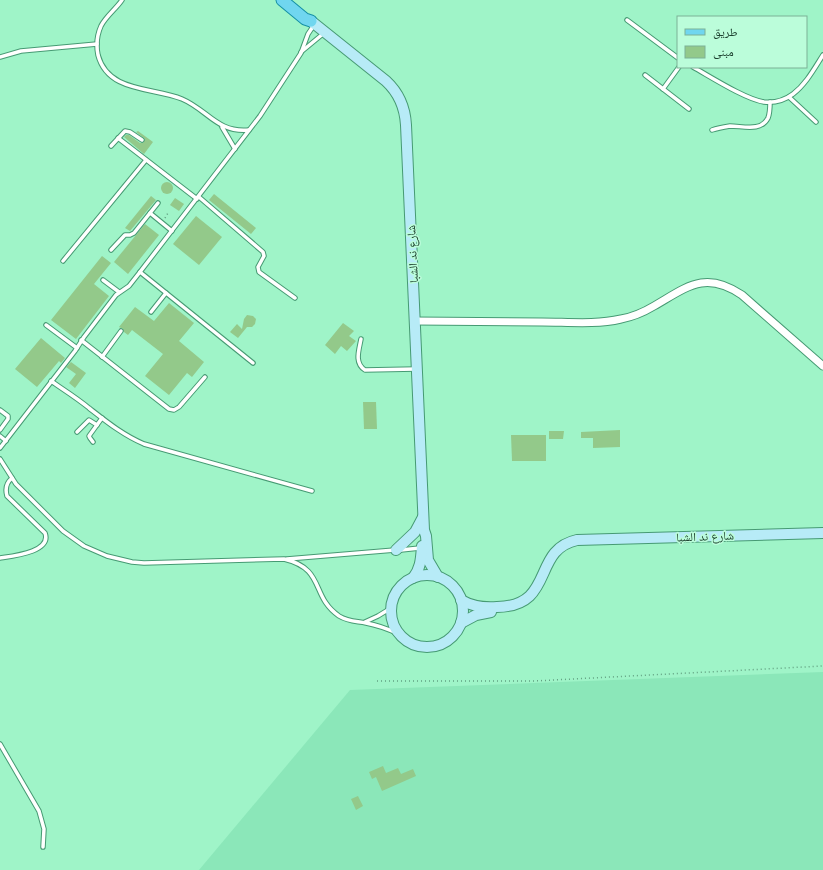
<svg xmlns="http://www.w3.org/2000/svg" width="823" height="870" viewBox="0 0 823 870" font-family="Poppins,'Noto Naskh Arabic',sans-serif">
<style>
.built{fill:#8be7b9}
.building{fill:#93c98a}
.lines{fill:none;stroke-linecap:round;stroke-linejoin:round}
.service-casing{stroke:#469a73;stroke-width:5.5}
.minor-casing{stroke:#469a73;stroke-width:9}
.secondary-casing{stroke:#469a73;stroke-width:12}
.primary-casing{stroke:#1590a5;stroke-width:13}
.path{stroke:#63a182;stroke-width:1.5;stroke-dasharray:1 3;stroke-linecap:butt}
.service{stroke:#fff;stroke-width:3.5}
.minor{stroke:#fff;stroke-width:7}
.secondary{stroke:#b7ebf7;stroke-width:10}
.primary{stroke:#70d6ef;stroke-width:11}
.labels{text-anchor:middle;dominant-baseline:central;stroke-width:3;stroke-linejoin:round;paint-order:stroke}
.street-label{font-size:12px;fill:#1d402f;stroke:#bbfdda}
</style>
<rect width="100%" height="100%" fill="#9ff4c8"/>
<path class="built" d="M823,672V870H199L350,690Z"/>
<g class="building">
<path d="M138,131L153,142L144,154L124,137L126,135H129L140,143H143L145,139L136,132Z"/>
<circle cx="167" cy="188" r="6"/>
<path d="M214,194L256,228L251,234L209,200Z"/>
<path d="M151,196L156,200L130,231L125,228Z"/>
<path d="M175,198L184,204L179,211L170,205Z"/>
<path d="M196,216L222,237L199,265L173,244Z"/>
<path d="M145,224L159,235L128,274L114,262Z"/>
<path d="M102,256L111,263L94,284L109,296L76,339L51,320Z"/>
<path d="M169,303L194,323L179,341L204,362L192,377L187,373L169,395L145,376L163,354L132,330L128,335L124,332L123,329L119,327L135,307L154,321Z"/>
<path d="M247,315L253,316L256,319L255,324L252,327H247L238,338L230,332L237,324L242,329L244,319Z"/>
<path d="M343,323L354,331L349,336L356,341L347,351L341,346L335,354L325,345Z"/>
<path d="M41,338L65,358L61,363L59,361L37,387L15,369Z"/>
<path d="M71,362L86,373L75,388L69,383L76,374L66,367Z"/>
<path d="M363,402H376L377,429H364Z"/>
<path d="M620,430V447L593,448V438H581V432Z"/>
<path d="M549,431H564L563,439H549Z"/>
<path d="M511,435H546V461H512Z"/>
<path d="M383,766L386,773L398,768L401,774L413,769L416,776L382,791L376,777L372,779L369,772Z"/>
<path d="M358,796L363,806L356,810L351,799Z"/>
</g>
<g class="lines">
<g class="service-casing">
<g id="service">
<path d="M122,0C116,9 106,16 101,26C97,35 96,45 98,55C108,93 153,87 182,99C208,110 217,133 249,130"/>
<path d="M627,20L678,58"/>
<path d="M301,52L324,33"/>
<path d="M0,57L21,51L97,44"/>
<path d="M693,67C711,77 745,99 764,102C774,103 785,100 793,94C806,84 814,69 823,55"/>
<path d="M645,75L689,109"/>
<path d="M663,89L679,67"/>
<path d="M789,97L816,122"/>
<path d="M222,127L235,149"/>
<path d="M712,130C718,128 724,127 730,126C743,126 761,132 768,118C770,113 770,107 770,102"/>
<path d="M118,138L197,199"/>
<path d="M111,146L125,131L130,132L142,140"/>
<path d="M199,197L263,252L264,256L258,267L259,272L295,298"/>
<path d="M150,213L172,231"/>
<path d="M111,250L125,235H130L134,233L158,203"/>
<path d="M63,261L146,160"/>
<path d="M140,272L253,363"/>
<path d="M103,280L119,292"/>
<path d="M151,312L166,293"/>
<path d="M46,325L77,348"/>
<path d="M361,339C359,350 354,363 365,370L416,369"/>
<path d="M81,340L169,409L174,410L179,407L205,377"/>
<path d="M102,357L121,331"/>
<path d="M51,381C64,390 77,398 89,408C107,422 123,435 144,444L312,491"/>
<path d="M0,410L8,416V419L0,430"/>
<path d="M77,432L89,420L97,425"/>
<path d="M0,436L6,441"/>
<path d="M93,442L90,438L89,436L102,418"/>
<path d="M0,448L75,351L84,337L116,295L129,286L140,272L260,116L301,53L308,34L314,25"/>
<path d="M0,459L16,484L63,531L84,546L107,556L132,562L144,563L284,559C326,569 310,596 339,616C349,622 356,621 366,623C377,625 388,629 399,634"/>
<path d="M401,550L420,548"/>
<path d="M0,558C13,556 52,552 45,533L7,496C5,489 6,483 12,478"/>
<path d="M287,559L395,550"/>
<path d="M365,622L378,616L391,608"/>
<path d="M0,744L39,811L44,829L43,847"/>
</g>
</g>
<g class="minor-casing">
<path id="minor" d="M415,321C457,321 499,322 542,322C568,322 595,325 621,319C632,317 644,312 654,306C687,287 705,270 742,295L823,366"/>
</g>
<g class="secondary-casing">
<g id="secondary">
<path d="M311,21L386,81C399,93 405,107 406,125L424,530L426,536L428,560L438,577"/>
<path d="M396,550L415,532L423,517"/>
<circle cx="427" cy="611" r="36"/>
<path d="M413,578C421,568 421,558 422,546"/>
<path d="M461,600C473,607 484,608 497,607C556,606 531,550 577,540L823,533"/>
<path d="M461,623L476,615L491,612"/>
</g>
</g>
<g class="primary-casing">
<path id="primary" d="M282,0L305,19L311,21"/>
</g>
<g class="path">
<path d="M165,218L168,213"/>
<path d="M377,681H534L823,666"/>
</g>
<use href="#service" class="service"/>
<use href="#minor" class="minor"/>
<use href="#secondary" class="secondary"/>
<use href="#primary" class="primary"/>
</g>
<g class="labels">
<g class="street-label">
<text transform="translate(412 254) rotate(-93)">شارع ند الشبا</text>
<text transform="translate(705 536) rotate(-2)">شارع ند الشبا</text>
</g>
</g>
<rect x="677" y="16" width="130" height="52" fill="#bbfdda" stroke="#7cb196"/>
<rect x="685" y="29" width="20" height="6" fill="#70d6ef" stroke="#7cb196"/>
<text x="713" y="36" font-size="12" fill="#1d402f">طريق</text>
<rect x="685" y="46" width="20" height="12" fill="#93c98a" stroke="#7cb196"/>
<text x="713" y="56" font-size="12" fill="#1d402f">مبنى</text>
</svg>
